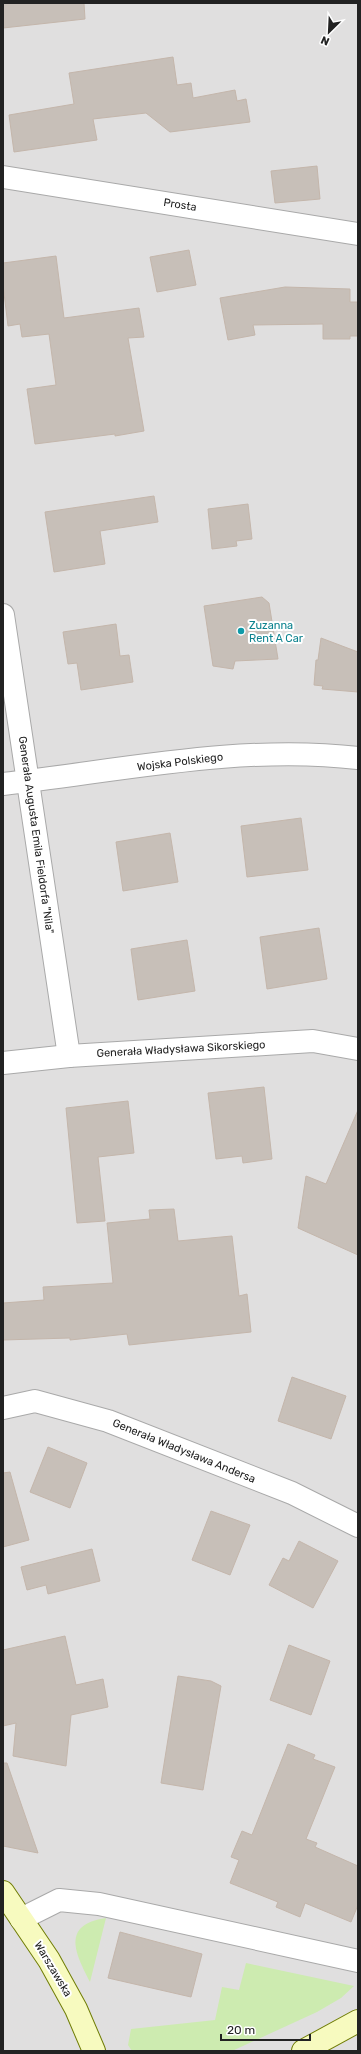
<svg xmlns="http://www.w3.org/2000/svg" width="361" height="2054" viewBox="0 0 361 2054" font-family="Rubik,sans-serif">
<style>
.residential{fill:#e0dfdf}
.grass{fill:#cdebb0}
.building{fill:#c7bfb8;stroke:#c4b6ab}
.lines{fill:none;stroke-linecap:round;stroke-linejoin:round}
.street-casing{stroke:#a9a9a9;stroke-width:24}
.secondary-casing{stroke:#707d05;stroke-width:24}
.street{stroke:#fff;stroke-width:22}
.secondary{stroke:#f7fabf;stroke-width:22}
.culture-dot{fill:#0f9aa8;stroke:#fff;stroke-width:1.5}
.labels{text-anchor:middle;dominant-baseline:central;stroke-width:4;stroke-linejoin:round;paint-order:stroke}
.street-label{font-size:11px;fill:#222;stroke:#fff}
.culture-label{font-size:11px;fill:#0d838f;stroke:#fff;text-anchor:start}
</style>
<rect width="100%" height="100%" fill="#f2efe9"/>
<rect class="residential" x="3" y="3" width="355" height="2048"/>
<g class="grass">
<path d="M106,1918L90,1982C76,1954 60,1925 106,1918Z"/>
<path d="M246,1963L354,1986L341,1998L317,2012L232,2051H132L128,2045L131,2029L215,2020L222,1987L239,1990Z"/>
</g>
<g class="building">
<path d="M3,3H84L85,19L3,28Z"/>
<path d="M173,57L177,85L191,83L193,98L235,90L237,101L246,99L250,122L170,132L146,113L93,119L97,140L14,152L9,115L74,104L69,73Z"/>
<path d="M317,166L320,199L275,203L271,171Z"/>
<path d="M189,250L196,285L157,292L150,257Z"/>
<path d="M56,256L64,318L139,308L144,337L128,338L144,431L115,436V434L35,444L27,389L56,385L49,334L22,337L20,324L8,326L3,285V263Z"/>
<path d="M285,287L350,289V302H358V336H350V339H323V324L253,325L255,335L228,340L220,298Z"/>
<path d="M154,496L158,522L100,531L105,564L54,572L45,512Z"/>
<path d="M248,504L252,539L236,541L237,546L212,549L208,509Z"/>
<path d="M262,597L269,603L278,659L235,661L233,669L213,666L204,606Z"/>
<path d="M116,624L120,656L129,655L133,682L81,690L77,663L68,664L63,632Z"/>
<path d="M321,638L358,652V692L322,689L323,686L314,685L316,660H318Z"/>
<path d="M301,818L308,870L247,877L241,826Z"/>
<path d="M170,833L178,882L123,891L116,842Z"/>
<path d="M319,928L327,979L267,989L260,937Z"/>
<path d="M187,940L195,991L138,1000L131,949Z"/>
<path d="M264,1087L272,1159L243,1163L242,1156L216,1159L208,1093Z"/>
<path d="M128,1101L134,1153L98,1157L105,1221L77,1223L66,1108Z"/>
<path d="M358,1110V1255L298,1228L306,1176L326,1184Z"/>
<path d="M174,1209L178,1241L232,1236L239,1296L247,1294L251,1332L129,1345L127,1334L70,1340V1338L3,1340V1303L44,1300L43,1287L113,1283L107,1223L150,1219L149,1210Z"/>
<path d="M292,1377L346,1396L331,1439L278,1421Z"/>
<path d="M48,1447L87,1463L70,1508L30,1492Z"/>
<path d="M10,1472L29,1540L3,1547V1473Z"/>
<path d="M211,1511L250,1525L230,1575L192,1560Z"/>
<path d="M299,1541L338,1561L313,1608L269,1585L283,1558L289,1561Z"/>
<path d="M92,1549L100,1581L48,1594L46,1585L27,1590L21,1567Z"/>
<path d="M65,1636L76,1685L103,1679L108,1707L71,1715L66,1766L13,1756L16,1723L3,1726V1650Z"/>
<path d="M289,1645L330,1661L311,1715L270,1700Z"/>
<path d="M178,1676L211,1681L221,1686L203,1790L161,1783Z"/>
<path d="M288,1744L315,1755L313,1759L335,1767L306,1839L317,1843L315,1847L358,1866V1905L351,1922L305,1903L300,1917L276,1907L278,1902L230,1883L239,1860L231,1857L242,1831L252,1835Z"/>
<path d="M3,1763H7L38,1853L3,1846Z"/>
<path d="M120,1932L202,1954L191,1997L108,1978Z"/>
</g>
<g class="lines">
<g class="street-casing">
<g id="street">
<path d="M3,177L358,234"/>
<path d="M3,615L69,1056"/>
<path d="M3,784C118,771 242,744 358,758"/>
<path d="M3,1063L69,1056L313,1041L358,1049"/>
<path d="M3,1408L35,1401L108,1421L292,1493L358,1526"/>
<path d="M21,1919L59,1900L99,1904L358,1961"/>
</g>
</g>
<g class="secondary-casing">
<g id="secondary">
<path d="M3,1892L49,1960L76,2009L94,2051"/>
<path d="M303,2051L358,2021"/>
</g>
</g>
<use href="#street" class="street"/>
<use href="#secondary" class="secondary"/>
</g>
<circle class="culture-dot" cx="241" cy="631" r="4"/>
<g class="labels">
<g class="street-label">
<text transform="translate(180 205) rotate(9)">Prosta</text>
<text transform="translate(180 762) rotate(-7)">Wojska Polskiego</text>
<text transform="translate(36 835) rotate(82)">Generała Augusta Emila Fieldorfa "Nila"</text>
<text transform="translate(181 1049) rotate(-3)">Generała Władysława Sikorskiego</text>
<text transform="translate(184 1451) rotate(22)">Generała Władysława Andersa</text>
<text transform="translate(53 1969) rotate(59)">Warszawska</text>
</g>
<g class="culture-label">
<text x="249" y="625">Zuzanna<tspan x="249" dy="13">Rent A Car</tspan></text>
</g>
</g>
<rect width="361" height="2054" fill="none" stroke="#222222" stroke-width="8"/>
<g transform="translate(329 32) rotate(204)" stroke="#ffffff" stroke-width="3" paint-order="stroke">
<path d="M0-3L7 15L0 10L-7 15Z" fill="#222222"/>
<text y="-6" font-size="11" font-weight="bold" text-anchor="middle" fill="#222222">N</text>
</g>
<path d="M221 2034v6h89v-6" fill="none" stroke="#222222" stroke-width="2"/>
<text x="227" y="2034" font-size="12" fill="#222222" stroke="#ffffff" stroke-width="3" paint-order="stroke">20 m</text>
</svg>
